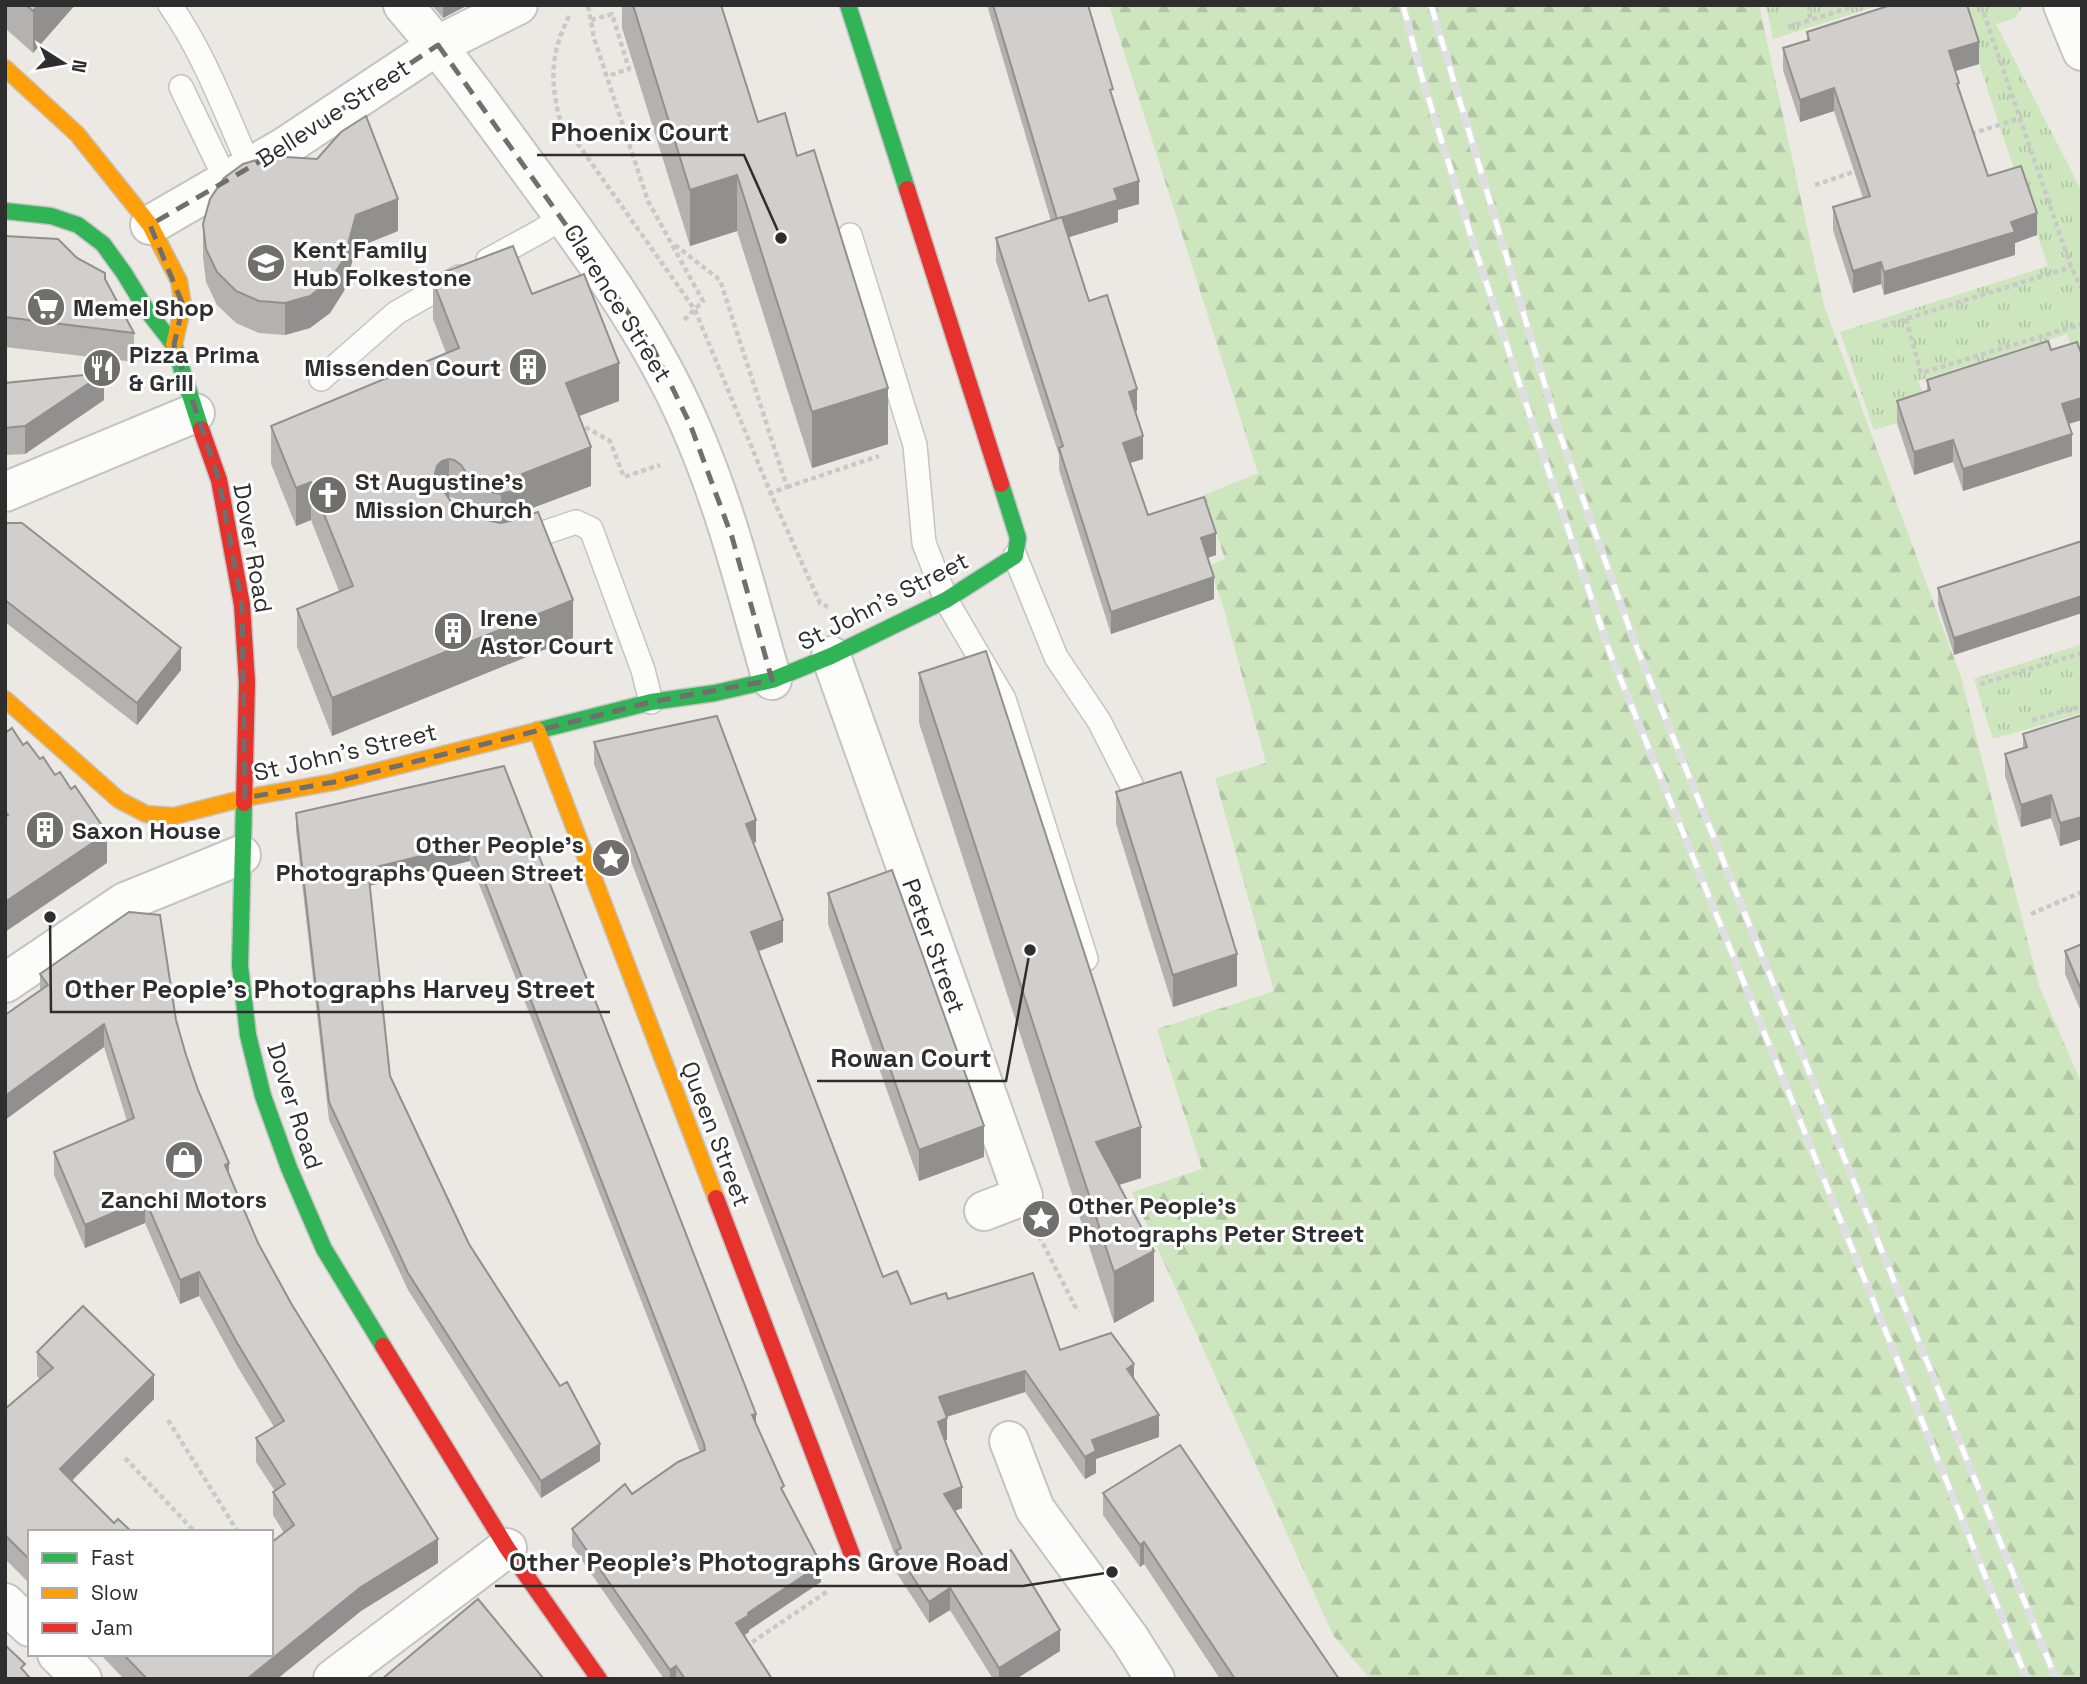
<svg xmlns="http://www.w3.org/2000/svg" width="2087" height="1684" viewBox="0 0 2087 1684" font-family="'Space Grotesk',sans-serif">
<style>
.grass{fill:url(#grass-tufts)}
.forest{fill:url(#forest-firs)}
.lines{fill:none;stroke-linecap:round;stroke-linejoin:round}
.lane-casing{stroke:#c5c4c5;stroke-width:26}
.street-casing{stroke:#c5c4c5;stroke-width:42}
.fast-casing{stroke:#c5c4c5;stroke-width:19}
.slow-casing{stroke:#c5c4c5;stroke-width:19}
.jam-casing{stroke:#c5c4c5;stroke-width:19}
.path{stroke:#c9c9c8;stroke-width:4.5;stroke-dasharray:5 3.5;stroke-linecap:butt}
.lane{stroke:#fcfcfb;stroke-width:23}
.street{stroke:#fcfcfb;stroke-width:38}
.fast{stroke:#30b455;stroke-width:16}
.slow{stroke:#ff9f0a;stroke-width:16}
.jam{stroke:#e5322d;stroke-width:16}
.rail-casing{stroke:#dfdfe1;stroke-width:8}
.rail{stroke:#fff;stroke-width:5;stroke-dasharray:16;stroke-linecap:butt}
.wall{fill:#b4b1af;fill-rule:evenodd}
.shaded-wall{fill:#92908e}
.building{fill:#d1cecb;stroke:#92908e;stroke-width:2}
.marked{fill:none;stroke:#706f6e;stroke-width:5;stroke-dasharray:14 9;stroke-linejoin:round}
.labels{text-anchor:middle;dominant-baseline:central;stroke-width:6;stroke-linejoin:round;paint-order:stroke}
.street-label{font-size:24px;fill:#2e2e2e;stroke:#fff}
.poi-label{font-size:24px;font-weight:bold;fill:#2e2e2e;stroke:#fff;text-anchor:start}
.leader{fill:none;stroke:#2e2e2e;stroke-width:2.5}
.callout-dot{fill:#2e2e2e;stroke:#fff;stroke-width:2.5}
.callout-label{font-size:26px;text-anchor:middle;font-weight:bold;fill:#2e2e2e;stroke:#fff;stroke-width:6;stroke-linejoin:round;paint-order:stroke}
</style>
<defs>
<pattern id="grass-tufts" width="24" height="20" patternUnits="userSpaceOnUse" patternTransform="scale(1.75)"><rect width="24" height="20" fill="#cee6be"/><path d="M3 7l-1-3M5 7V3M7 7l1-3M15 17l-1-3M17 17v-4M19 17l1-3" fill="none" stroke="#b1c6a4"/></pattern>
<pattern id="forest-firs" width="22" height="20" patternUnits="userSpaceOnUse" patternTransform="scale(1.75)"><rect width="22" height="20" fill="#cee6be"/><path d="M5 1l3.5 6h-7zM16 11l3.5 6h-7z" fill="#b1c6a4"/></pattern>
</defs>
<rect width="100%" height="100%" fill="#ece8e4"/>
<g class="grass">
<path d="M1766,5H1880L1773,39Z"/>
<path d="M1960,5H2024L2015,18L1996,24L2082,192V378L2067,334L1918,381L1927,402L1897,423L1874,430L1840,332L2048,266L2001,131Z"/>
<path d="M2082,644V713L1993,739L1974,679Z"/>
</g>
<path class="forest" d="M1109,5H1759L1824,306L1961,677L2039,986L2082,1084V1679H1370L1333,1635L1132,1192L1202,1169L1157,1029L1274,991L1215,778L1266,763L1223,606L1209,566L1225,559L1204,495L1258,473Z"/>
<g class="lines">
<g class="lane-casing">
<g id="lane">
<path d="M170,5C205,55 225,112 250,167"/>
<path d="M181,87L226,180"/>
<path d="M850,235L915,445L924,543L946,600L1004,699L1086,959"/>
<path d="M488,260L541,231L564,216"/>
<path d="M321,379L396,313L459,277"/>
<path d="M517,542L576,522L591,529L643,670L651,702"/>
<path d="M1015,556L1056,657L1099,721L1131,784"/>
</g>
</g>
<g class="street-casing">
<g id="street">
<path d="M403,5C448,57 488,113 529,169C588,249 649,331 689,423C726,506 747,594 772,680"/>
<path d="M2063,5L2082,51"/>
<path d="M150,225L283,148L438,45L518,5"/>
<path d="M5,492L195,413"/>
<path d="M831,656L1023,1196L984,1211"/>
<path d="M5,983L125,902L241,855"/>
<path d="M1009,1441L1035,1509L1130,1639L1155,1679"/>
<path d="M5,1603L30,1627"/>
<path d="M57,1654L82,1679"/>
<path d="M333,1679L507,1548"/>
</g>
</g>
<g class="fast-casing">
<g id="fast">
<path d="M848,5L907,189"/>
<path d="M5,211L51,216L78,225L103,244L124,273L146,309L174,345L201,429"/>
<path d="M536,731L651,702L715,693L772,680L831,656L946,600L1015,556L1018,538L1001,484"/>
<path d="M244,803L240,966L248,1035L263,1096L289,1168L324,1249L383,1346"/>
</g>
</g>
<g class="slow-casing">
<g id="slow">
<path d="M5,68L77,134L150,225L179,281L183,305L174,345"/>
<path d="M5,699L119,800L146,814L174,816L245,798L334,782L536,731"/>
<path d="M537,730L716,1198"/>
</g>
</g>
<g class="jam-casing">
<g id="jam">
<path d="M907,189L1001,484"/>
<path d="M201,429L219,480L242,605L247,682L244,803"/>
<path d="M716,1198L852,1555"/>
<path d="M383,1346L507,1548L599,1679"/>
</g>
</g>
<g class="path">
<path d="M1809,5L1810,21"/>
<path d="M1981,5L2071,267L2082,289"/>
<path d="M588,6L594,38L648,201L703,301L684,320"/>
<path d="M569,16C551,53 550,77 559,117L695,310L771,494L820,603L828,607"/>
<path d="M591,20L612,14L629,69L607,76"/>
<path d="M1788,27L1858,5"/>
<path d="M1971,134L2020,118"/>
<path d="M1815,185L1859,170"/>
<path d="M675,245L720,280L787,487L771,493"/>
<path d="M1906,319L1921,373L2082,324"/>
<path d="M1883,326L2071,267"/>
<path d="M578,423L610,441L624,477L660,465"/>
<path d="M787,487L879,456"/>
<path d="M1980,684L2082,653"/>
<path d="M2032,720L2082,706"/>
<path d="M2031,914L2082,892"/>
<path d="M1039,1236L1078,1312"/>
<path d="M168,1420L238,1532"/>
<path d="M125,1458L195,1532"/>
<path d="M745,1647L828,1591"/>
</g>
<use href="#lane" class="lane"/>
<use href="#street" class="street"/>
<use href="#fast" class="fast"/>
<use href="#slow" class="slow"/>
<use href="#jam" class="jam"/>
<g class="rail-casing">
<g id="rail">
<path d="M1403,5L1421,74L1471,236L1536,434L1610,653L2027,1679"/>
<path d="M1431,5L1559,432L1634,641L2056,1679"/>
</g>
</g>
<use href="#rail" class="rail"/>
</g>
<g class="wall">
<path d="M5,5H75L33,53L5,28Z"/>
<path d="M432,5H468L443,18Z"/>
<path d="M622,5H721L758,122L797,156L888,444L812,468L737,231L690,246L622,28Z"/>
<path d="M987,5H1088L1139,204L1118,210V222L1069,237L1089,301L1137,411L1135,412L1143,459L1130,463L1148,515L1216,555L1207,558L1214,599L1111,634L1059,470V455L996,261V238L1051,221Z"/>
<path d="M1807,32L1979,64L1955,71L1959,89L1988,176L2037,235L2015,243V255L1884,295L1881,284L1853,293L1833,230V207L1863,198L1834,111L1800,122L1783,70V48L1807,41Z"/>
<path d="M317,159L398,231L356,248L344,291L330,313L310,328L285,335L259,333L236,323L217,305L206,282L203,257V224Z"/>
<path d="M5,236L77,258L105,279L134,333V362L5,347Z"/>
<path d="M434,276L532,294L619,401L579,416L591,486L527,510V515L573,638L332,736L297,647V609L339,591L311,520L296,526L271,464V426L446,353L433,319V281L434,280ZM449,497L454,498L461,503L469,515H465L456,509Z"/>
<path d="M1927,380L2069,424L2072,456L1963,491L1953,462L1914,475L1897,423V401L1927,391Z"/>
<path d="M5,383L104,400L25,454L5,455Z"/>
<path d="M5,526L181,670L137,725L5,622Z"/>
<path d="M2082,541L1954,655L1938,605V588Z"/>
<path d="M919,673L1141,1178L1119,1185L1154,1301L1114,1323L919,723Z"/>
<path d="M2082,715V839L2060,846L2051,818L2021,827L2005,776V754L2023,749V734Z"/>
<path d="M594,742L756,842L753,843L783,942L758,951L883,1277L911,1304L948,1299L1060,1350L1134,1378L1159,1437L1096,1459V1473L1085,1479L1025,1392L947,1417V1440H945L962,1508L955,1511L988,1564L1060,1651L1016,1679H993L950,1610L929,1623L896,1572V1558L594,764Z"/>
<path d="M504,766L756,1426L821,1582L749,1630V1632L744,1635L772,1679H664L572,1546V1529L700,1452L470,861L369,886L390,1076L469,1244L600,1461L541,1498L408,1290L329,1120L296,830V813Z"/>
<path d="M1116,792L1237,986L1173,1007L1116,824Z"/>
<path d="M828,893L984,1157L919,1181L828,924Z"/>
<path d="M2082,944V1014L2065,974V951Z"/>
<path d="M40,974L176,1020L186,1055L229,1176L258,1243L438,1563L361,1611L277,1679H124L100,1654H271L284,1533L273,1515V1492L275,1491L256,1462V1438L274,1427L236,1364L199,1296L180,1304L145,1223L85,1248L54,1175V1152L127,1121L104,1047L5,1120V1015L40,991Z"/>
<path d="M37,1352L154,1399L72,1481L114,1523L30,1532V1584L5,1559V1409L40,1379L37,1376Z"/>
<path d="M1103,1493L1339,1679H1220L1144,1564L1140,1567L1103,1515Z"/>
</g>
<g class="shaded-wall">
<path d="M38,5H75L33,53V11Z"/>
<path d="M443,5H468L443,18Z"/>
<path d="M1979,42V64L1949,73V51Z"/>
<path d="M1834,88V111L1800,122V100Z"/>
<path d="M737,175V231L690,246V190Z"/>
<path d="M1139,181V204L1118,210V222L1057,241V219L1114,189Z"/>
<path d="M398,199V231L356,248L344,291L330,313L310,328L285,335V303L356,215Z"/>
<path d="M2037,213V235L2015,243V255L1884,295V272L2011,222Z"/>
<path d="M1881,262V284L1853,293V271Z"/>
<path d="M619,363V401L566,421V383Z"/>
<path d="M104,373V400L25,454V426Z"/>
<path d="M888,388V444L812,468V412Z"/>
<path d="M1137,389V411L1129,414V392Z"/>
<path d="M2082,398V420L2062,426V404Z"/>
<path d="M2072,434V456L1963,491V469Z"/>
<path d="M1143,436V459L1123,465V443Z"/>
<path d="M1953,440V462L1914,475V452Z"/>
<path d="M591,447V486L527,510V524L501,532V494L522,474Z"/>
<path d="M449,459V497L442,499L435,473L437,466L442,461Z"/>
<path d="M311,482V520L296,526V488Z"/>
<path d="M1216,533V555L1201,560V538Z"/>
<path d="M1214,577V599L1111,634V612Z"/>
<path d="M2082,596V613L1954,655V638Z"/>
<path d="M573,600V638L332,736V698Z"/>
<path d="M181,648V670L137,725V703Z"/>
<path d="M2051,795V818L2021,827V805Z"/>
<path d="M2082,817V839L2060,846V823Z"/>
<path d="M756,820V842L746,846V824Z"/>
<path d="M107,833V863L5,932V902Z"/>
<path d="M470,844V861L368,886V869Z"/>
<path d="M783,920V942L751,954V932Z"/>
<path d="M1237,954V986L1173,1007V975Z"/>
<path d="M104,1024V1047L5,1120V1096Z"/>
<path d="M984,1126V1157L919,1181V1150Z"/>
<path d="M1141,1127V1178L1096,1192V1142Z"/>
<path d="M229,1163V1187L225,1165Z"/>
<path d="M145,1199V1223L85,1248V1225Z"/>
<path d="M1154,1251V1301L1114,1323V1272Z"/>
<path d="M199,1272V1296L180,1304V1280Z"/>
<path d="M1134,1364V1385L1127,1369Z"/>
<path d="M1025,1371V1392L939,1419V1397Z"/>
<path d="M154,1375V1399L60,1492V1469Z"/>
<path d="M756,1414V1431L752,1415Z"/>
<path d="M1159,1415V1437L1096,1459V1473L1085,1479V1457L1092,1440Z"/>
<path d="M947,1418V1440L938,1443V1422Z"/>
<path d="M600,1444V1461L541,1498V1481Z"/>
<path d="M962,1487V1508L944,1515V1494Z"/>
<path d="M438,1539V1563L361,1611L277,1679H247L361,1587Z"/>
<path d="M1144,1542V1564L1140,1567V1545Z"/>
<path d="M821,1564V1582L749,1630V1632L736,1641V1623L748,1613Z"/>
<path d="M950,1588V1610L929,1623V1602Z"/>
<path d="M1060,1630V1651L1016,1679H999V1668Z"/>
<path d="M676,1666V1679H670V1670Z"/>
</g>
<g class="building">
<path d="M26,5H38L33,11Z"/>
<path d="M633,5H721L758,122L785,113L797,156L814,150L888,388L812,412L737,175L690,190Z"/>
<path d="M993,5H1088L1113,89L1110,90L1139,181L1114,189L1118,200L1057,219Z"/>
<path d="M1891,5H1967L1979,42L1949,51L1959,83L1957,84L1988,176L2021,166L2037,213L2011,222L2015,232L1884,272L1881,262L1853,271L1833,207L1870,196L1834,88L1800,100L1783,48L1809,40L1807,32Z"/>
<path d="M366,116L398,199L356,215L344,259L330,280L310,296L285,303L259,301L236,291L217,272L206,249L203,224L210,199L224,178L243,164L270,156L317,159L341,132Z"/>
<path d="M1062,217L1089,301L1107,295L1137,389L1129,392L1143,436L1123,443L1148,515L1204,497L1216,533L1201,538L1214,577L1111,612L1059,448L1063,446L996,238Z"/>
<path d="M5,236L58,239L77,258L105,273V279L134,333L5,317Z"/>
<path d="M513,246L532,294L584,274L619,363L566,383L591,447L522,474L527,486L501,494L477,489L461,465L454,460L449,459L442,461L437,466L435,473L437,481L456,509L465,515L500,523L506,522L538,512L573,600L332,698L297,609L353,586L311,482L296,488L271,426L459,348L433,281L435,279L434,276Z"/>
<path d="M2048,341L2051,350L2077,342L2082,356V398L2062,404L2072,434L1963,469L1953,440L1914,452L1897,401L1930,390L1927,380Z"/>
<path d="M104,373L25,426L5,428V383Z"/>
<path d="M7,523H22L181,648L137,703L5,600V526Z"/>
<path d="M2082,541V596L1954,638L1938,588Z"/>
<path d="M986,651L1141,1127L1096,1142L1154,1251L1114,1272L919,673Z"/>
<path d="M2082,715V817L2060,823L2051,795L2021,805L2005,754L2027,747L2023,734Z"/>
<path d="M717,716L756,820L746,824L783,920L751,932L883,1277L897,1271L911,1304L946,1293L948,1299L1033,1273L1060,1350L1111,1333L1134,1364L1127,1369L1159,1415L1092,1440L1096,1451L1085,1457L1025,1371L939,1397L947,1418L938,1422L962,1487L944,1494L988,1564L1011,1550L1060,1630L999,1668L950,1588L929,1602L896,1551L901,1548L594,742Z"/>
<path d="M12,728L23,745L27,742L40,759L43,757L55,775L60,772L71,789L75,786L107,833L5,902V817L8,815L5,811V733Z"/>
<path d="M504,766L756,1414L752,1415L784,1486L781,1488L821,1564L748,1613L749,1615L736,1623L772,1679H685L676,1666L670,1670L572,1529L625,1484L632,1494L678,1462L705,1450L704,1444L470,844L368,869L390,1076L469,1244L560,1386L567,1382L600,1444L541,1481L408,1273L329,1102L296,813Z"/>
<path d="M1181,772L1237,954L1173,975L1116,792Z"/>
<path d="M892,870L984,1126L919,1150L828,893Z"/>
<path d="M129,912L160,915L176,1020L186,1055L198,1090L229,1163L225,1165L258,1243L292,1305L438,1539L361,1587L247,1679H147L123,1654H271V1543L294,1525L273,1492L285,1484L256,1438L284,1421L236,1341L199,1272L180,1280L145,1199L85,1225L54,1152L134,1118L104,1024L5,1096V1015L48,985L40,974Z"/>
<path d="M2082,944V992L2065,951Z"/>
<path d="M83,1306L154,1375L60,1469L114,1523L118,1519L132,1532H30V1560L5,1535V1409L53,1368L37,1352Z"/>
<path d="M1180,1445L1339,1679H1235L1144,1542L1140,1545L1103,1493Z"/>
<path d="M478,1599L544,1679H382Z"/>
<path d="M5,1645L25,1664L21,1668L31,1679H5Z"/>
</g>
<path class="marked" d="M438,45L652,346L690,424L732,537L772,680L651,702L334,782L245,798L242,605L219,480L174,345L183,305L150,225L283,148Z"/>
<defs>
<g id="school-disc" transform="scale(2.0125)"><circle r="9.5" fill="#706f6e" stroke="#fff"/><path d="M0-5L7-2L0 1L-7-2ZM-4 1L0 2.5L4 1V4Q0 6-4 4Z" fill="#fff"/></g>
<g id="supermarket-disc" transform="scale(2.0125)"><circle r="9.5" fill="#706f6e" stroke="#fff"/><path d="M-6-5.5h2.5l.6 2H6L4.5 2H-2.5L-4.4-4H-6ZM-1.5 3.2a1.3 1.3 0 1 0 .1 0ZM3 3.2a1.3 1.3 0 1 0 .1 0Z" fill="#fff"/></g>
<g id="building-disc" transform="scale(2.0125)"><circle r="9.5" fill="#706f6e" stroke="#fff"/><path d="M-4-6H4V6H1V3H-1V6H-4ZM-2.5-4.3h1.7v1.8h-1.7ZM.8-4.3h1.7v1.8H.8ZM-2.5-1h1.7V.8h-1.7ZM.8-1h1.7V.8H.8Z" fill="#fff"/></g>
<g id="restaurant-disc" transform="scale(2.0125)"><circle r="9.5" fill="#706f6e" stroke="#fff"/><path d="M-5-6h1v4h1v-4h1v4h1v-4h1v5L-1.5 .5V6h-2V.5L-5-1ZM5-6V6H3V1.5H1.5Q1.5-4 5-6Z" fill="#fff"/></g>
<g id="church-disc" transform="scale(2.0125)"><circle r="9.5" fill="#706f6e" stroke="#fff"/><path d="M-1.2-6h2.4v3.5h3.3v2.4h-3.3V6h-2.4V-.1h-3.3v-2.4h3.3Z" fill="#fff"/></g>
<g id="sight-disc" transform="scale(2.0125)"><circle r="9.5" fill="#706f6e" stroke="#fff"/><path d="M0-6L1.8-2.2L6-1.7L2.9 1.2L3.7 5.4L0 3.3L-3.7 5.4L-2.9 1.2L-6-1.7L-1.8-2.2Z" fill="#fff"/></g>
<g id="shop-disc" transform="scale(2.0125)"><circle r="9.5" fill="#706f6e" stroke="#fff"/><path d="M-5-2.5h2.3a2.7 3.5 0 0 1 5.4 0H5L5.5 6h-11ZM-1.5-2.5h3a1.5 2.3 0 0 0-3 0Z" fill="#fff"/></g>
</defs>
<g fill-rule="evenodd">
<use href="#school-disc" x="266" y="263"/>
<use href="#supermarket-disc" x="46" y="307"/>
<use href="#building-disc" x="528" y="367"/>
<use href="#restaurant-disc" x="102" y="368"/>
<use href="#church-disc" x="328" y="495"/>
<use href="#building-disc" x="453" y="631"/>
<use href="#building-disc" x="45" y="830"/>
<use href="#sight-disc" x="611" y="858"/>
<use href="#shop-disc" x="184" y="1160"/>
<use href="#sight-disc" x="1041" y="1219"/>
</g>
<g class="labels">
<g class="street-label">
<text transform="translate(333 113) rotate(-33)">Bellevue Street</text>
<text transform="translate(618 303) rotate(58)">Clarence Street</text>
<text transform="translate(253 548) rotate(80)">Dover Road</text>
<text transform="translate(883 601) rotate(-27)">St John's Street</text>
<text transform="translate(345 752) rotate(-13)">St John's Street</text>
<text transform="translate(934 946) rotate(70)">Peter Street</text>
<text transform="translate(295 1106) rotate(72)">Dover Road</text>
<text transform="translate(716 1134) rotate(69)">Queen Street</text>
</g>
<g class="poi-label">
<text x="293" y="249">Kent Family<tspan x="293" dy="28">Hub Folkestone</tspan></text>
<text x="73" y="307">Memel Shop</text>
<text x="129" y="354">Pizza Prima<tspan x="129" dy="28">&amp; Grill</tspan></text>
<text x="501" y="367" text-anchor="end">Missenden Court</text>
<text x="355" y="481">St Augustine's<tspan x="355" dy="28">Mission Church</tspan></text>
<text x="480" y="617">Irene<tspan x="480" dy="28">Astor Court</tspan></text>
<text x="72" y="830">Saxon House</text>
<text x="584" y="844" text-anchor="end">Other People's<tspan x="584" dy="28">Photographs Queen Street</tspan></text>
<text x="184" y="1199" text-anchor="middle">Zanchi Motors</text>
<text x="1068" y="1205">Other People's<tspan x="1068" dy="28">Photographs Peter Street</tspan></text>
</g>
</g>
<path class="leader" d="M781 238L744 155H537M50 917L51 1012H610M1030 950L1006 1081H817M1112 1572L1023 1586H495"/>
<g class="callout-dot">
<circle cx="781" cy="238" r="7"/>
<circle cx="50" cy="917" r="7"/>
<circle cx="1030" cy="950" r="7"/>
<circle cx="1112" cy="1572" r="7"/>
</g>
<g class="callout-label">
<text x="640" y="141">Phoenix Court</text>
<text x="330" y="998">Other People's Photographs Harvey Street</text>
<text x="911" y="1067">Rowan Court</text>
<text x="759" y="1571">Other People's Photographs Grove Road</text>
</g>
<rect width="2087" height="1684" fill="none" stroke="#2e2e2e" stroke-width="14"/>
<rect x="28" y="1530" width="245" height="126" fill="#ffffff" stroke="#ababab" stroke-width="2"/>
<rect x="42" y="1553" width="35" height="10" fill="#30b455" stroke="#ababab" stroke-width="2"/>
<text x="91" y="1565" font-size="21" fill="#2e2e2e">Fast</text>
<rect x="42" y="1588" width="35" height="10" fill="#ff9f0a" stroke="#ababab" stroke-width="2"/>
<text x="91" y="1600" font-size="21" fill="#2e2e2e">Slow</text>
<rect x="42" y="1623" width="35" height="10" fill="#e5322d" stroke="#ababab" stroke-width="2"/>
<text x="91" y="1635" font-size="21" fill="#2e2e2e">Jam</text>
<g transform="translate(63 63) rotate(101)" stroke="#ffffff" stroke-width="5" paint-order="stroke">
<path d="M0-5L12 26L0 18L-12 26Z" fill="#2e2e2e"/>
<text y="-10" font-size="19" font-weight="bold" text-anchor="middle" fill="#2e2e2e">N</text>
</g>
</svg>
